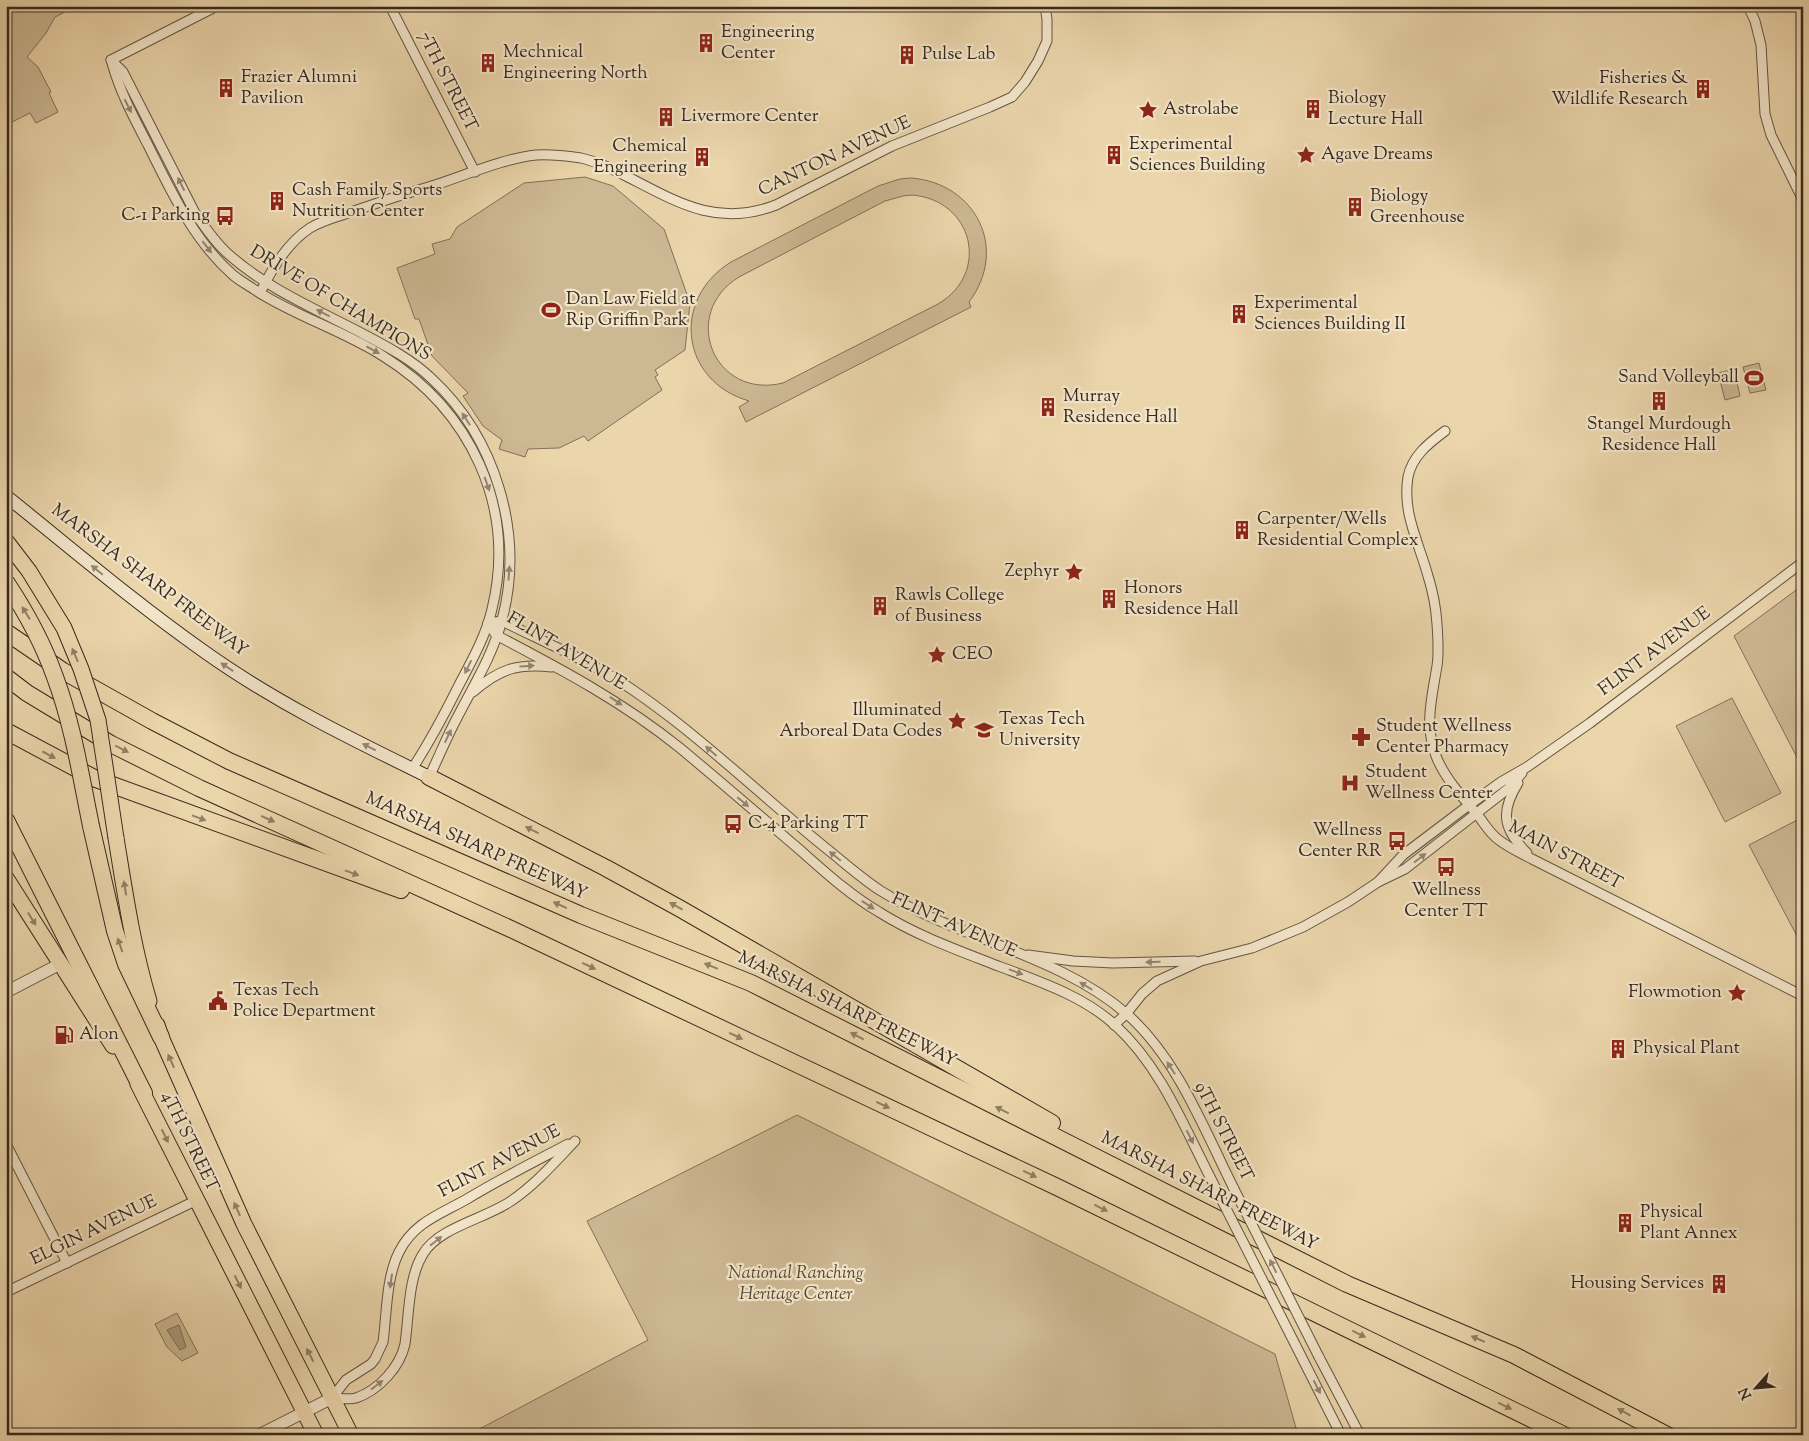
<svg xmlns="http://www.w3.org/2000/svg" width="1809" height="1441" viewBox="0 0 1809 1441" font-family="'Sorts Mill Goudy',serif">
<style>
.green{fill:#ccb893;stroke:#817159;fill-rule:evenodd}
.water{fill:#ad9b7b;stroke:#7d6e56}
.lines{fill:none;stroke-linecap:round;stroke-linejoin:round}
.minor-casing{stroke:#635542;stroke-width:11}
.tertiary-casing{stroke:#635542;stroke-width:13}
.secondary-casing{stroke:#362a1f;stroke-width:14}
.primary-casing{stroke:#362a1f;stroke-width:17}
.motorway-casing{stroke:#362a1f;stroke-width:18}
.minor{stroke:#f2e4c8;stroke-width:9}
.tertiary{stroke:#f2e4c8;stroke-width:11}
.secondary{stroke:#f2e4c8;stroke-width:12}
.primary{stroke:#ebd5ab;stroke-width:15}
.motorway{stroke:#ebd5ab;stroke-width:16}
.minor-bridge-casing{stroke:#635542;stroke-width:11;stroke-linecap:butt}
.primary-bridge-casing{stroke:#362a1f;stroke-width:17;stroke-linecap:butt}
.motorway-bridge-casing{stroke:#362a1f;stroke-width:18;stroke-linecap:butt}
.minor-bridge{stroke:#f2e4c8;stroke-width:9}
.primary-bridge{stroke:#ebd5ab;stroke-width:15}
.motorway-bridge{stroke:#ebd5ab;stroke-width:16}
.oneway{fill:#948774}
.oneway2{fill:#908065}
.labels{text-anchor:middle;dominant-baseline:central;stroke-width:4.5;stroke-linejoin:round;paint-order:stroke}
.poi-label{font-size:18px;fill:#362a1f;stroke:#f2e4c8;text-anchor:start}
.street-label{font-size:18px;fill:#362a1f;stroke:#f2e4c8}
.park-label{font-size:18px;font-style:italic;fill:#544636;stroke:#f2e4c8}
</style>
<rect width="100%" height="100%" fill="#ebd5ab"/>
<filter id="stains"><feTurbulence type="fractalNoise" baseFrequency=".004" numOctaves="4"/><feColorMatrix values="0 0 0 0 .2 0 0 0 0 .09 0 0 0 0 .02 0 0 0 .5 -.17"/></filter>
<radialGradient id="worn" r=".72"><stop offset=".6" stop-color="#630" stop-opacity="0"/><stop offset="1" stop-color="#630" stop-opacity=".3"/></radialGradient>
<g class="green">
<path d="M6,6H67L69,10L55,17L46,33L27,57L38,67L51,92L49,93L58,112L36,123L30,113L6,125Z"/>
<path d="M585,177L613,186L664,229L690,303L685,350L655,370L658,375L655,377L662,390L588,441L584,436L559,448L528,449L525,457L499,449L502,440L483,426L463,396L468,393L432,356L419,319H415L397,268L435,254L432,244L450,239L457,227L524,183Z"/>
<path d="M911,178C976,183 1009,249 969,302L971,307L746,422L739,407L749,401C680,381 671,299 731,262L878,186L900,179ZM912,195C973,200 991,273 938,304L783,383C714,400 679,314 739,277L885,201L903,196Z"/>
<path d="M1759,363L1766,390L1750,393L1743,367Z"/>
<path d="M1734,369L1740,396L1725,400L1718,373Z"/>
<path d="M1803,585V769L1734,636Z"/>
<path d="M1732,698L1781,793L1725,822L1676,726Z"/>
<path d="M1803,817V938L1799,940L1749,845Z"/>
<path d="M797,1115L1275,1354L1298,1435H468L648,1340L587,1221Z"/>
<path d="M177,1313L198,1353L182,1361L167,1347L155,1324Z"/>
</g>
<path class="water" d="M179,1325L186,1347L180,1350L167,1330Z"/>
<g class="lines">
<g class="minor-casing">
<g id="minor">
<path d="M390,6L475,172"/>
<path d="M1748,6L1755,21L1761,45L1765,114L1771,135L1803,200"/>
<path d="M111,60L123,72L195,213C204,226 214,241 226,252C265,288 318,310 365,335C388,347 412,360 431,378C496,438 525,534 502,620C493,654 474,685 458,716C447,736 439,757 429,777"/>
<path d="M111,60L217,6"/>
<path d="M112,63C120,92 134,118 148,145C171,191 193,240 233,275C240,281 248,285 255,290C295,316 342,330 383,356C470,410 517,506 492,609C486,636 471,662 458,687C444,715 429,743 412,769"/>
<path d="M260,293C272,269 287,243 310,228C321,221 333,218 345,214C376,203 407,193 438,184C468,174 506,158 536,155C551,154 567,156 581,158C599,162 614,170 630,178C680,204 719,227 776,205L892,146L990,107L1012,97L1025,82L1038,61L1047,41V19L1045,6"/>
<path d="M1445,431C1429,443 1412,456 1408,477C1402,513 1419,543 1428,576C1433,592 1436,608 1437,624C1438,638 1439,653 1437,666C1432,697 1424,725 1436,756C1444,777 1462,797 1477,814C1484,823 1490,834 1499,840C1509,848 1521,853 1532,859L1803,996"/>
<path d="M488,623L502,621C536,638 571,653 604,672C629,686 652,703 675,721C729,763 778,810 832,853C848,866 864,880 881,891C958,939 1060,955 1128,1015C1178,1060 1204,1129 1234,1189"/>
<path d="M488,623L496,635C561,669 623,702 680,748C721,782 760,816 800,850C825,872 850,895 879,912C917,936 960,951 1001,967C1041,982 1083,996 1115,1025C1160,1066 1183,1124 1210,1177"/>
<path d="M473,692C499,669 518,663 552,667"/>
<path d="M1518,783C1500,812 1503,829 1527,853"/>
<path d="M1378,882L1403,855L1469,805L1501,782L1527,767L1590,723L1803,562"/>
<path d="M1028,955L1073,961L1113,963L1195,961"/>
<path d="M1114,1025L1126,1014L1142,994L1157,981L1201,961L1252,948L1303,927L1348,902L1378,882L1405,869L1509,788L1522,773"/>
<path d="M6,1144L67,1263"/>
<path d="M6,1292L197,1200"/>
<path d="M1295,1344L1341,1435"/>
<path d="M1319,1357L1360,1435"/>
<path d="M332,1398C339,1398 349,1400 356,1398C379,1390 400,1367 405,1344C409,1316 408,1278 423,1254C439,1227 485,1219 511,1201C535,1185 555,1162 575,1141"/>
<path d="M332,1398L346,1380L371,1364L375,1359L383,1342C387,1312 386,1278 399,1252C414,1222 441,1214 467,1199C500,1179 534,1162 568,1144"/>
</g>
</g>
<g class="tertiary-casing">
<g id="tertiary">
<path d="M6,992L60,964"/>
<path d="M259,1435L332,1398"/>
</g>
</g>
<g class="secondary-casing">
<path id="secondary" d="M6,496C71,548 134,602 202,650C273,701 351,739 429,777"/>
</g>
<g class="primary-casing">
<g id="primary">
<path d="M116,838C125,893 133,948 149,1001"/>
<path d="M6,878L113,1046"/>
<path d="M157,1025L161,1037L244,1224L351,1435"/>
<path d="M138,1084L316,1435"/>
</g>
</g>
<g class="motorway-casing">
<g id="motorway">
<path d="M6,632L63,671L152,721L229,761L581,915L751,983L1347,1284L1514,1355L1667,1435"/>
<path d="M6,677L27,693L111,744L199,788L513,930L1057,1187L1564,1435"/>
<path d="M6,731L96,779L401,890"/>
<path d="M429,777L606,868L679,908L1052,1123"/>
<path d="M6,820L144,1093"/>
<path d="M91,826L115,931L126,964L161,1037"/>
</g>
</g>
<use href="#minor" class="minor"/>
<use href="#tertiary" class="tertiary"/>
<use href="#secondary" class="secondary"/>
<use href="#primary" class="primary"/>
<use href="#motorway" class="motorway"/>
<g class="minor-bridge-casing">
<g id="minor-bridge">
<path d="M1210,1177L1295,1344"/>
<path d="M1234,1189L1319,1357"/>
</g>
</g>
<g class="primary-bridge-casing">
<path id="primary-bridge" d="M6,541L29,571L64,628L81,669L98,720L116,838"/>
</g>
<g class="motorway-bridge-casing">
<path id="motorway-bridge" d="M6,582C26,612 43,643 55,677C73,725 81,777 91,826"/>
</g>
<use href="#minor-bridge" class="minor-bridge"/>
<use href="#primary-bridge" class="primary-bridge"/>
<use href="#motorway-bridge" class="motorway-bridge"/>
</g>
<defs><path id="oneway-solid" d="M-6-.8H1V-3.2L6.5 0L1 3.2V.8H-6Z" transform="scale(1.25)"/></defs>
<g class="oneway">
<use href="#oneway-solid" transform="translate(128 106) rotate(63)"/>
<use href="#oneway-solid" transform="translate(181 184) rotate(-117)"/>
<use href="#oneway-solid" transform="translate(207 247) rotate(52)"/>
<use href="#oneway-solid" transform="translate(323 313) rotate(-153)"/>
<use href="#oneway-solid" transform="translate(373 350) rotate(29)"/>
<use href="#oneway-solid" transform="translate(466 419) rotate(-123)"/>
<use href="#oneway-solid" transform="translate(487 484) rotate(70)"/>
<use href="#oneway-solid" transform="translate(97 570) rotate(-141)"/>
<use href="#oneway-solid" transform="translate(509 573) rotate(-86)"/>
<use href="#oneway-solid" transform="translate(527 666) rotate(-3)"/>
<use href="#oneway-solid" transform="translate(227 667) rotate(-146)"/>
<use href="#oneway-solid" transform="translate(468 667) rotate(116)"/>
<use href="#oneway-solid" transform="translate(616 701) rotate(34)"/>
<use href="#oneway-solid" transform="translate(448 736) rotate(-65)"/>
<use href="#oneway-solid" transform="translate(369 747) rotate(-153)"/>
<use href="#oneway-solid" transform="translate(711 751) rotate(-139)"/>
<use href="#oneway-solid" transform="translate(743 802) rotate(40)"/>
<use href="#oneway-solid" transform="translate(835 856) rotate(-141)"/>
<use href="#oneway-solid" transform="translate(1420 858) rotate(-37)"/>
<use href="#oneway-solid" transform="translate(868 905) rotate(33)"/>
<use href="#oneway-solid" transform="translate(1153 962) rotate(179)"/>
<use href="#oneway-solid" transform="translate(1016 972) rotate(20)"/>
<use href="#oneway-solid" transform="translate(1086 986) rotate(-149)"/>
<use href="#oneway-solid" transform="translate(1171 1068) rotate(-123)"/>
<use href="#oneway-solid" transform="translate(1190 1137) rotate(63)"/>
<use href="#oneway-solid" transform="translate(436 1241) rotate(-38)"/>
<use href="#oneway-solid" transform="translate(1273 1266) rotate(-117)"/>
<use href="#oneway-solid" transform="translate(391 1281) rotate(98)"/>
<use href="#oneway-solid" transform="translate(377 1385) rotate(-37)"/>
<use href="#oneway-solid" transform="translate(1317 1387) rotate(63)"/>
</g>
<g class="oneway2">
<use href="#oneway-solid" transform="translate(26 613) rotate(-122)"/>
<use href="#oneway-solid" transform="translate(75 655) rotate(-113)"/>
<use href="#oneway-solid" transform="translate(122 749) rotate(27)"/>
<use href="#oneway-solid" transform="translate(49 755) rotate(28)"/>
<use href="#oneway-solid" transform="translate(199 818) rotate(20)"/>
<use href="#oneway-solid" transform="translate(268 819) rotate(24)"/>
<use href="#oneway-solid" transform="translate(532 830) rotate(-153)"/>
<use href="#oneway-solid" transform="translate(352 873) rotate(20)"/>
<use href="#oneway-solid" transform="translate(125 888) rotate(-99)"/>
<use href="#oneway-solid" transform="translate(560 905) rotate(-156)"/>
<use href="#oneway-solid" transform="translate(676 906) rotate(-151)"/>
<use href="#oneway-solid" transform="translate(32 919) rotate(58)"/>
<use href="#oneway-solid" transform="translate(120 945) rotate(-109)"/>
<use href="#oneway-solid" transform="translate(589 966) rotate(25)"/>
<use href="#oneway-solid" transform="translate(711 966) rotate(-158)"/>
<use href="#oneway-solid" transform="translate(736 1036) rotate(25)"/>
<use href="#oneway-solid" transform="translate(857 1036) rotate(-153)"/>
<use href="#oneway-solid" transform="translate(171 1061) rotate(-114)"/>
<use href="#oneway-solid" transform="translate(883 1105) rotate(25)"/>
<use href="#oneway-solid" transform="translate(1002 1110) rotate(-153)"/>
<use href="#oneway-solid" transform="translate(165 1136) rotate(64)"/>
<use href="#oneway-solid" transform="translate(1030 1174) rotate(25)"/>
<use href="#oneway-solid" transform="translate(1101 1208) rotate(26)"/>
<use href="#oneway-solid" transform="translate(237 1209) rotate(-114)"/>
<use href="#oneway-solid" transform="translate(238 1282) rotate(63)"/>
<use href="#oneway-solid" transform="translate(1359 1334) rotate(26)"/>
<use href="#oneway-solid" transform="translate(1478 1339) rotate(-157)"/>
<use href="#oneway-solid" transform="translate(310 1355) rotate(-117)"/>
<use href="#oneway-solid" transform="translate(1505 1406) rotate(26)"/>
<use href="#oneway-solid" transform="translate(1624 1412) rotate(-152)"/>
</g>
<defs>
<g id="building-bare" transform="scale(1.5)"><path d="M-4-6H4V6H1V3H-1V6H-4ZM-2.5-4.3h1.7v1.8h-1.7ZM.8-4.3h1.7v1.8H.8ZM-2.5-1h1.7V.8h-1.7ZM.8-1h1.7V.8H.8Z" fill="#8f2418" stroke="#f2e4c8" stroke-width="2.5" paint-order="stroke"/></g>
<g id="sight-bare" transform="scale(1.5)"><path d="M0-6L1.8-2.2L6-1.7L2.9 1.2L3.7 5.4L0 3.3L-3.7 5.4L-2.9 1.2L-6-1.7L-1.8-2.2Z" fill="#8f2418" stroke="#f2e4c8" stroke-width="2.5" paint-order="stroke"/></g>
<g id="bus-bare" transform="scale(1.5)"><path d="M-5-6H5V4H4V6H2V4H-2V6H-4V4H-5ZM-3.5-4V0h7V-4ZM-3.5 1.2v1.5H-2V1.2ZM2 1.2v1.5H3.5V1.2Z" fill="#8f2418" stroke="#f2e4c8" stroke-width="2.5" paint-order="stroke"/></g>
<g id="stadium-bare" transform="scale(1.5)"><path d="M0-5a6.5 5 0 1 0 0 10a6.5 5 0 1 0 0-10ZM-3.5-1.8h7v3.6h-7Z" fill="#8f2418" stroke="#f2e4c8" stroke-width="2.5" paint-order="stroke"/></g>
<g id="university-bare" transform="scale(1.5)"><path d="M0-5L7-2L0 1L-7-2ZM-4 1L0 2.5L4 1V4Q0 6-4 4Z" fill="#8f2418" stroke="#f2e4c8" stroke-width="2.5" paint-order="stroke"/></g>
<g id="pharmacy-bare" transform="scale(1.5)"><path d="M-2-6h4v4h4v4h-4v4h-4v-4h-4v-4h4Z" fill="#8f2418" stroke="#f2e4c8" stroke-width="2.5" paint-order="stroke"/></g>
<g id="hospital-bare" transform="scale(1.5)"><path d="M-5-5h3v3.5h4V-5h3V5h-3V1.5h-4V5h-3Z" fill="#8f2418" stroke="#f2e4c8" stroke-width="2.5" paint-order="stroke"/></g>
<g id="civic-bare" transform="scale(1.5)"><path d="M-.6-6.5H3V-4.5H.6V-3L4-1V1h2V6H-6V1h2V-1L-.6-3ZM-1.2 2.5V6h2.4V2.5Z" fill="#8f2418" stroke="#f2e4c8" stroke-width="2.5" paint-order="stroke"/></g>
<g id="fuel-bare" transform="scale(1.5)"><path d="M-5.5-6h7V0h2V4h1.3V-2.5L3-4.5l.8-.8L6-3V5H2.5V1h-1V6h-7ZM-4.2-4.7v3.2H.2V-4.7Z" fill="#8f2418" stroke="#f2e4c8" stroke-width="2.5" paint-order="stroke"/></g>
</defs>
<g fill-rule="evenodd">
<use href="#building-bare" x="706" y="43"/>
<use href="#building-bare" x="907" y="55"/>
<use href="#building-bare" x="488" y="63"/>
<use href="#building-bare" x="226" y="88"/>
<use href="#building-bare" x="1703" y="89"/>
<use href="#building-bare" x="1313" y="109"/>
<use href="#sight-bare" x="1148" y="110"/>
<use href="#building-bare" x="666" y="117"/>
<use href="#building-bare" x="1114" y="155"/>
<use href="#sight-bare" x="1306" y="155"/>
<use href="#building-bare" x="702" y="157"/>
<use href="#building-bare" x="277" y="201"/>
<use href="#building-bare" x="1355" y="207"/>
<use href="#bus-bare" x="225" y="216"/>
<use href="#stadium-bare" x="551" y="310"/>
<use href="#building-bare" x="1239" y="314"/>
<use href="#stadium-bare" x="1754" y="378"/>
<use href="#building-bare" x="1659" y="401"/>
<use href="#building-bare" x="1048" y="407"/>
<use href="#building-bare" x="1242" y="530"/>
<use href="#sight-bare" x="1074" y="572"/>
<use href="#building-bare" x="1109" y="599"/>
<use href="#building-bare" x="880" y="606"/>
<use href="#sight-bare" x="937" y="655"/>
<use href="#sight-bare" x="957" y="721"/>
<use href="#university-bare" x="984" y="730"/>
<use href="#pharmacy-bare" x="1361" y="737"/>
<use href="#hospital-bare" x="1350" y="783"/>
<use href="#bus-bare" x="733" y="824"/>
<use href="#bus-bare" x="1397" y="841"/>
<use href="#bus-bare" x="1446" y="867"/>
<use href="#sight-bare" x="1737" y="993"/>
<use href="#civic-bare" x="218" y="1001"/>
<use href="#fuel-bare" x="64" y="1035"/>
<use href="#building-bare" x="1618" y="1049"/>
<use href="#building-bare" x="1625" y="1223"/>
<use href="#building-bare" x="1719" y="1284"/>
</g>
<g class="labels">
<g class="poi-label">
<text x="721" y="33">Engineering<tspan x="721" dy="21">Center</tspan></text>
<text x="503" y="53">Mechnical<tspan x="503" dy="21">Engineering North</tspan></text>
<text x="922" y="55">Pulse Lab</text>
<text x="241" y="78">Frazier Alumni<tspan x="241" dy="21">Pavilion</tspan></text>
<text x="1688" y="79" text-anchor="end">Fisheries &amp;<tspan x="1688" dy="21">Wildlife Research</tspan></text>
<text x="1328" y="99">Biology<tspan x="1328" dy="21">Lecture Hall</tspan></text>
<text x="1163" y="110">Astrolabe</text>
<text x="681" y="117">Livermore Center</text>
<text x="1129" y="145">Experimental<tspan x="1129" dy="21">Sciences Building</tspan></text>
<text x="687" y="147" text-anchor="end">Chemical<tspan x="687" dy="21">Engineering</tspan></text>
<text x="1321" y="155">Agave Dreams</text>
<text x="292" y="191">Cash Family Sports<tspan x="292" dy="21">Nutrition Center</tspan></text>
<text x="1370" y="197">Biology<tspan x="1370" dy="21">Greenhouse</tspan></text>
<text x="210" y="216" text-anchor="end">C-1 Parking</text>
<text x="566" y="300">Dan Law Field at<tspan x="566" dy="21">Rip Griffin Park</tspan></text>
<text x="1254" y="304">Experimental<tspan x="1254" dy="21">Sciences Building II</tspan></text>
<text x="1739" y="378" text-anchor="end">Sand Volleyball</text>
<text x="1063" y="397">Murray<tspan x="1063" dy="21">Residence Hall</tspan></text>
<text x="1659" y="425" text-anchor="middle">Stangel Murdough<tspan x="1659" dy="21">Residence Hall</tspan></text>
<text x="1257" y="520">Carpenter/Wells<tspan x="1257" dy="21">Residential Complex</tspan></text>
<text x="1059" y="572" text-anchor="end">Zephyr</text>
<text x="1124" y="589">Honors<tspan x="1124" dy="21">Residence Hall</tspan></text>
<text x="895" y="596">Rawls College<tspan x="895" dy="21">of Business</tspan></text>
<text x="952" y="655">CEO</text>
<text x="942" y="711" text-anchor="end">Illuminated<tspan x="942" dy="21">Arboreal Data Codes</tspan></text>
<text x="999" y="720">Texas Tech<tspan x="999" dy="21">University</tspan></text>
<text x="1376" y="727">Student Wellness<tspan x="1376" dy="21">Center Pharmacy</tspan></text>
<text x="1365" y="773">Student<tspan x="1365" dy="21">Wellness Center</tspan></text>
<text x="748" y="824">C-4 Parking TT</text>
<text x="1382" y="831" text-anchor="end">Wellness<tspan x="1382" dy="21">Center RR</tspan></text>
<text x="1446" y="891" text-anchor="middle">Wellness<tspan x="1446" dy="21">Center TT</tspan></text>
<text x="233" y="991">Texas Tech<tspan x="233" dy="21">Police Department</tspan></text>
<text x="1722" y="993" text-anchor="end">Flowmotion</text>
<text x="79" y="1035">Alon</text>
<text x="1633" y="1049">Physical Plant</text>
<text x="1640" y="1213">Physical<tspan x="1640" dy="21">Plant Annex</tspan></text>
<text x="1704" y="1284" text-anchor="end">Housing Services</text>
</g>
<g class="street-label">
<text transform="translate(447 82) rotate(63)">7TH STREET</text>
<text transform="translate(835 157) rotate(-25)">CANTON AVENUE</text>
<text transform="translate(340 304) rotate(31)">DRIVE OF CHAMPIONS</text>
<text transform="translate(149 581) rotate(37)">MARSHA SHARP FREEWAY</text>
<text transform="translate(566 652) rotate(31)">FLINT AVENUE</text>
<text transform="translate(1655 652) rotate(-37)">FLINT AVENUE</text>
<text transform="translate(476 847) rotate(24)">MARSHA SHARP FREEWAY</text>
<text transform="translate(1565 856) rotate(28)">MAIN STREET</text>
<text transform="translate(954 926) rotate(24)">FLINT AVENUE</text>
<text transform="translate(847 1010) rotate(26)">MARSHA SHARP FREEWAY</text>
<text transform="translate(1223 1132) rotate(63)">9TH STREET</text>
<text transform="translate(189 1142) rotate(64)">4TH STREET</text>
<text transform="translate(500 1162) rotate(-28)">FLINT AVENUE</text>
<text transform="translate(1209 1192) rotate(27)">MARSHA SHARP FREEWAY</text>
<text transform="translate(94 1231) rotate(-26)">ELGIN AVENUE</text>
</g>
<g class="park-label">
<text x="796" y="1274">National Ranching<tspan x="796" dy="21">Heritage Center</tspan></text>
</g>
</g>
<rect width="1809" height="1441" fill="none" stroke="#ebd5ab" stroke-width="25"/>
<rect x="8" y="8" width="1794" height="1426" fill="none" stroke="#362a1f" stroke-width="2.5"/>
<rect x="12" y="12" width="1784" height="1416" fill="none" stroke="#362a1f"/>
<g transform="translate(1756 1388) rotate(243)" stroke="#f2e4c8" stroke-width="4" paint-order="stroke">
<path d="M0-4L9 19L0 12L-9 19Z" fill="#362a1f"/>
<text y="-8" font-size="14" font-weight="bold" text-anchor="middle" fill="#362a1f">N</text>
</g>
<rect width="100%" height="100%" filter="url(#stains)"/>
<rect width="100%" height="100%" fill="url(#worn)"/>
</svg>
